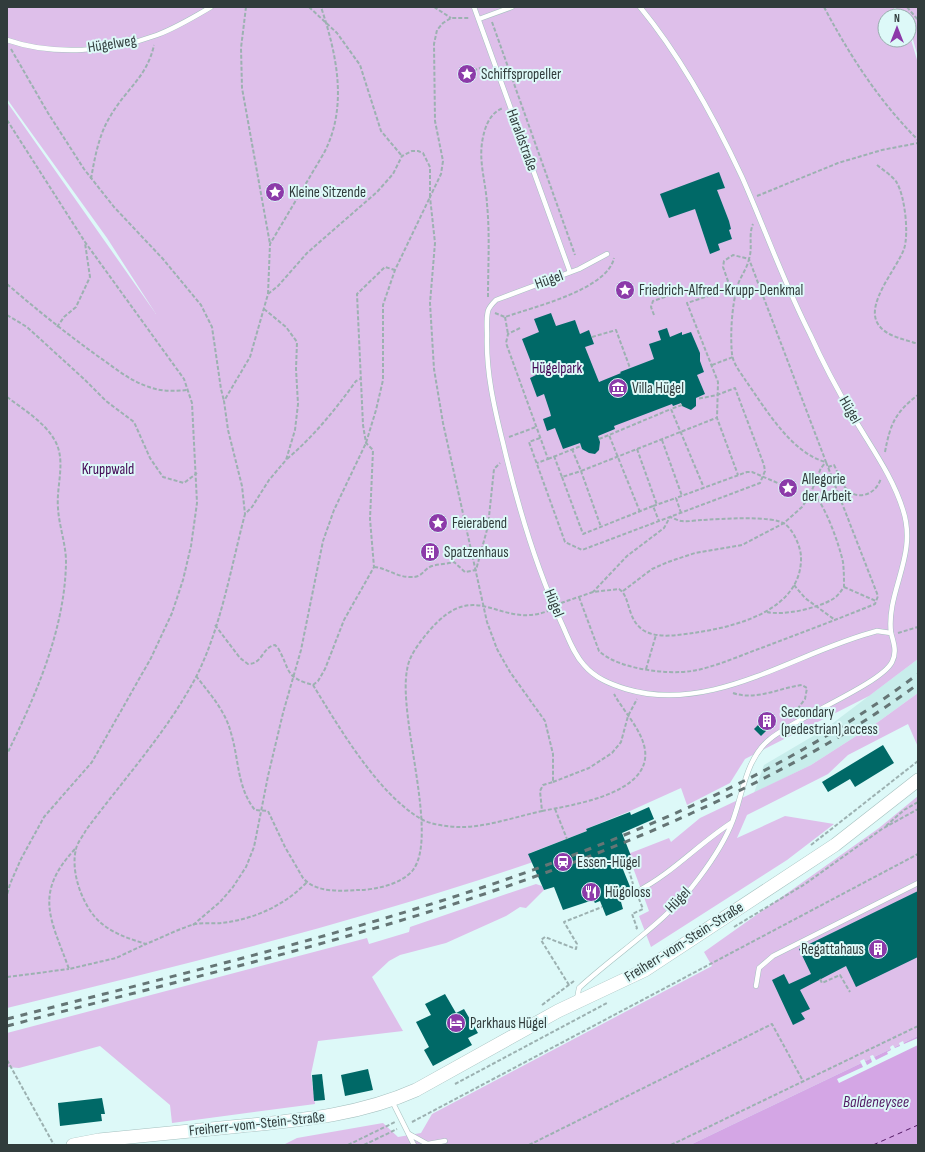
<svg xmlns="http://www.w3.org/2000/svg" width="925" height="1152" viewBox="0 0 925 1152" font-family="'Sofia Sans Condensed',sans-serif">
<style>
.built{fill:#c8edeb}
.green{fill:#debfea}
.water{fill:#d4a6e5}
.pier{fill:#ddf9f8}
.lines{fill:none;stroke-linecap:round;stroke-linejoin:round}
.ferry{stroke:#511963;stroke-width:1;stroke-dasharray:5 4;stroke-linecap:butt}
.building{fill:#006967}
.lane-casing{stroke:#a5c0bf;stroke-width:5.5}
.secondary-casing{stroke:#a5c0bf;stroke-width:14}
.path{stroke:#9cb1b1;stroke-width:2;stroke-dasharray:4 2;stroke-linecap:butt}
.lane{stroke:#fff;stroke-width:4.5}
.secondary{stroke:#fff;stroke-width:13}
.rail{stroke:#657575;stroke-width:3;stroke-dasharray:7 7;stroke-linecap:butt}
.labels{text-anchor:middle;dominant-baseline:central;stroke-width:4;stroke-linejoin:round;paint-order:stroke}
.street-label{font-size:15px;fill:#313c3c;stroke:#ddf9f8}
.poi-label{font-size:15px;fill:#313c3c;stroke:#ddf9f8;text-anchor:start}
.park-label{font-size:15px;fill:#420654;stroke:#ddf9f8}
.water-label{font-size:16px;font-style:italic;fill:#511963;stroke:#ddf9f8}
</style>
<rect width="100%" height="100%" fill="#ddf9f8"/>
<path class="built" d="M918,659V693L878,722L811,765L754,793L764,765L825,729Z"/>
<g class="green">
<path d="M7,7H893L900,16H885V40H909V33L918,63V659L869,696L745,759L730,783L687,805L681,788L630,811L586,829L587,831L530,853L533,862C361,921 184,965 7,1008V102L156,314L107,238L7,99Z"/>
<path d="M895,7H918V57L909,26V16H902Z"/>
<path d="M918,693V747L908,724L848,755L828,774L747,815L737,838L785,816L834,824L787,860L651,947L639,916L649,911L628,854L669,838L671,842L700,818L811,765L878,722Z"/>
<path d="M918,796V1036L690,1145H283L297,1138L383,1123L398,1137L421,1133L432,1114L712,966L704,952L879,828Z"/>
<path d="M536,884L542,886L544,890L526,908L520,907L506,916L446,943L400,955L389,961L372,977L403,1031L318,1041L311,1074L315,1104L172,1123L170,1105L100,1046L19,1068L7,1067V1033L367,938L369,944L409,932L410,927Z"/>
</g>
<path class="water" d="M918,1036V1145H690Z"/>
<path class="pier" d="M918,1038V1045L839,1083L837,1079L863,1067L860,1061L864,1059L867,1065L872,1062L870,1056L873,1055L876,1060L888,1054L887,1052L891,1050L890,1047L893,1045L895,1048L900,1046L899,1043L903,1041L904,1044Z"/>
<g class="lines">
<path class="ferry" d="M873,1145L918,1125"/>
</g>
<g class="building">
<path d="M719,172L725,188L717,190L729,221L731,229L729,230L732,239L718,244L720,250L710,254L695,209L669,218L660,194Z"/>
<path d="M551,313L556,326L575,320L580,334L589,330L594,344L585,347L599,382L621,373L620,372L654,359L649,344L661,340L658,331L667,328L670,337L682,332V335L691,332L700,353V361L704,372L697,375L705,394L696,398V406L691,410L682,406L681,403L673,406L672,404L614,426L615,429L598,436L600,442L599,450L595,454L589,453L582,449L580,443L563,449L555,428L547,431L543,419L551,416L550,412L544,394L537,397L530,378L536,375L522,339L539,332L534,319Z"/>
<path d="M767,716L774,723L761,736L754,729Z"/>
<path d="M883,745L894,763L855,787L850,779L828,792L822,782Z"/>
<path d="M649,807L654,819L622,833L633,861L622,867L631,889L622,893L624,900L621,902L623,909L606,916L600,901L595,903L593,900L563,910L554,887L544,890L528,854L587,831L586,829L630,812L631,815Z"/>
<path d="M918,891V957L856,987L846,966L800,990L810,1009L801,1013L805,1019L793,1025L772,980L784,974L789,984L811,974L799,949Z"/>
<path d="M445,994L456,1013L464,1009L478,1033L468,1038L472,1045L433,1066L424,1050L429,1047L416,1022L431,1015L425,1004Z"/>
<path d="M368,1069L373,1090L345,1096L341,1075Z"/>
<path d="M322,1074L325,1100L314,1101L312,1075Z"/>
<path d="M102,1098L105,1114H101L102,1121L60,1126L58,1103Z"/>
</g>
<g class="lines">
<g class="lane-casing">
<g id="lane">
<path d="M474,7L570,272"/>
<path d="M640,7C682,58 714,117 742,177C765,229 784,283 810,334C823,363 838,391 854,418C871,447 893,477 903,510C918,556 886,591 891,633"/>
<path d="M479,19L512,7"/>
<path d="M7,40C53,56 111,52 157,35C176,28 194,17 211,7"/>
<path d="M636,892C673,873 697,845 731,823"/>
<path d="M756,986L759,968L773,956L918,883"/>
<path d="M577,999L579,988C619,951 667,922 699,878C711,862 726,839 733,820C743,793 746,758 770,739C795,718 881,684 892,662C897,653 894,643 891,633L877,631C795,652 713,715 626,689C610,684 595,678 584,665C573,653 568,637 561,622C535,565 517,503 503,443C494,407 486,372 487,336C487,328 486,319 488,311C489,307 493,303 496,300L579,269L607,254"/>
<path d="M392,1101L414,1145"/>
<path d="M409,1134L429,1145"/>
<path d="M428,1144L445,1141"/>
</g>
</g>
<g class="secondary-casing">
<path id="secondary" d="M73,1145L99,1140C146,1135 194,1131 241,1126C302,1120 360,1115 416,1090L558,1011L645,970L835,845L918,780"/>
</g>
<g class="path">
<path d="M246,7L241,48L242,88L270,244"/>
<path d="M309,7L337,33L360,65L381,131L402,156"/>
<path d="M434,7L451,18"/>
<path d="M824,7C850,56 879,101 918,140"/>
<path d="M907,7L918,20"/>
<path d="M492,22L575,255"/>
<path d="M11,49L48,113L84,169L114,207L163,259L201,305L212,327L221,389L224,401"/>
<path d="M470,72L471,76L465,79L462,70L468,67L470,72L483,67"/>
<path d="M7,120L85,242L184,379L192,403L197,503L191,546L183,580L172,613L151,658L92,762L44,817L21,859L10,884L7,895"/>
<path d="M877,165C883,170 894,177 897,183C905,197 909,234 904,249C896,270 865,304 878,324C886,337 905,339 918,344"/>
<path d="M91,179C95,156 99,134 111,115C127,88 147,77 154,45"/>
<path d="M757,196L838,163L882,150L918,143"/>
<path d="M7,284C37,310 67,334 99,357C115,368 130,381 149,387C162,392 175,391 188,390"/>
<path d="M729,288L735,297"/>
<path d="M268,294L270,244L324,153C348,107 337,55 321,7"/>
<path d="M488,297C488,266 490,235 487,204C486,184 479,163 482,143C484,129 489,113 503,108"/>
<path d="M264,309L286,327L297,342L296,369L298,404L295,430L286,460L269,480L252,507L245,514C231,567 221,628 196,677C167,732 123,780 86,830C83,836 77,843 76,849C70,872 83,908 101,923C114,934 130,939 146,944C161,938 176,930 192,925C200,922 213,924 222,923C254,919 284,906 307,882"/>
<path d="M495,313L505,317C533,307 607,290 614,258"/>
<path d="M7,315L27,327L84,379L106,401L134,422L150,458L163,477L184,483L197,473"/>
<path d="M654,315L651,307L653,301L703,284"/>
<path d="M505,317L508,334"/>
<path d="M57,327L64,317L76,307L90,277L85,243"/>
<path d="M520,328L508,334L506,343L548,459L537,463"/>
<path d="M592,337L616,330L630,368"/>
<path d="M712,365L733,357"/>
<path d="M7,397C23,409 44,422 54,439C67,460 56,485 58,508C59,526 66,544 66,562C65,629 36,695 7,754"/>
<path d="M682,405L671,409L704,488"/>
<path d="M509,437L536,427"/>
<path d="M540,438L529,442L565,542L582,550L760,483L765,471L764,465L735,388L717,395L697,399"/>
<path d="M599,439L609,435"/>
<path d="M662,440L682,496"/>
<path d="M572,449L581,471L716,418"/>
<path d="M637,449L657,505"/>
<path d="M885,452C890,425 895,412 918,395"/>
<path d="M554,456L562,477L581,471L601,527"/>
<path d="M287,459C314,436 335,410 356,381L360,379"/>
<path d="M548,459L581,446"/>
<path d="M828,467L834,465C838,472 839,480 844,486C855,502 876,496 881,478"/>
<path d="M562,477L583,534L653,506L659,521"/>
<path d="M653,506L676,498"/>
<path d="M640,512L609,435L671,409"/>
<path d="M681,513L676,498L747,472H752L780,484"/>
<path d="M374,567C387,568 396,577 410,577C423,578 423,569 432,566C439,564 447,564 454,562L465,572L476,570L488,526L494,469L500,463"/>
<path d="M794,585L805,598L835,620"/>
<path d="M844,587L876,601"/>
<path d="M623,591L652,569L668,562L695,553L742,545L784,523L802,507L810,495L821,468L826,462L749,259C753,247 748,236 753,224"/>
<path d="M579,597L599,651C618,669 667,675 692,671C716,667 741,655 764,647C801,633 838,619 875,604L878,596L826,462C792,454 765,408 746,381C741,373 733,364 732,354C730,333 732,307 737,287C740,277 747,269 749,259L733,255L724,261L723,267L729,284L727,290L687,303L718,382L717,418L738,475"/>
<path d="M561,603L593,592L619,589C631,597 626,618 643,630C657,639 677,635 693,633C736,627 803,610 801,556C800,545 793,530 785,524C773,515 719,519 703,520C697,520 688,522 682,521C678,521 674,518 670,517L664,528L627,556L593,592"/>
<path d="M767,612C784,616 818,608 833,599C838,596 841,591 844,587C844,579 844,571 843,562C839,544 825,504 812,492"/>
<path d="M215,625L240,658L248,664C263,664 262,647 275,645L278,648C291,671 284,677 313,685C339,727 377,793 421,819C432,825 449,827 462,827C486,827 519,816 542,811L540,791L543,785L553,782V754L545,721L510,672L497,649L487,622L443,423L434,369L430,303L435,243L430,197L441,174L443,161L435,121L434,44L437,30L443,23L451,18H470"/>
<path d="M898,633L918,627"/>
<path d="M646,669L656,635"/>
<path d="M196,676C210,694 225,710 231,733C239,759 237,788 255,810L268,811L285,847L303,878C316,893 340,891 358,890C375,890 402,884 413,870C439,835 398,718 407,670C409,655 420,642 429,631C477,575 498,630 548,611"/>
<path d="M313,685L318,681L325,669L344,620L374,567L370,519L373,450L366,443L363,425L357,294L385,267L395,270"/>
<path d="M733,693C756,701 779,688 802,685L807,688L805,699L793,715"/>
<path d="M553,782L589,768L612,753L621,742L628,716L637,699"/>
<path d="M555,809L567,839"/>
<path d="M542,811C572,805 651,794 645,750C642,730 624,712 614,694"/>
<path d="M886,826L904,810L918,802"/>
<path d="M811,845L918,761"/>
<path d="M75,849C33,894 51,919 69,969L116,958L146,944"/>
<path d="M627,864L633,884"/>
<path d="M193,925L220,902L233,887L246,867L254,847L268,776L283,713L301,650L323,541L334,510L366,443L376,410L383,380V305L395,270L430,197V167L423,153L418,151H412L402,156L393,174L377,192L307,253L278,286L268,294L250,357L224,401L228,430L242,486L245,514"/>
<path d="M734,927L805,884L882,829L918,809"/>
<path d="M636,929L637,928L632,914L643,909L639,899"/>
<path d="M7,977L69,969"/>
<path d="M820,979L822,983L840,975L850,992"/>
<path d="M569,985L541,940L545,937L576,949L577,944L564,922L602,907"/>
<path d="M542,1005L574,981"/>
<path d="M7,1060L54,1145"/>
<path d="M455,1084L607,1003"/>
<path d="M412,1122L918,854"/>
<path d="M348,1145L395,1122"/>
<path d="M364,1145L397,1129"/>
<path d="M529,1145L772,1024L803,1081"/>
<path d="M671,1145L918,1026"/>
</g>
<use href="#lane" class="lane"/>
<use href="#secondary" class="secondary"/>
<g class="rail">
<path d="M7,1019C218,964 432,915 634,831C735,789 831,740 918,674"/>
<path d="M7,1026C238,965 474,913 692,813C771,777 848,736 918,684"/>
</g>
</g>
<defs>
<g id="sight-disc" transform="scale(1)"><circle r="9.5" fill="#8c3aa9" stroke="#ddf9f8"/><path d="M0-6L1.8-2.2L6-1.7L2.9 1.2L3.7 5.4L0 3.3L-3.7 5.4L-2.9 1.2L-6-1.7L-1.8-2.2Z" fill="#fff"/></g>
<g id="museum-disc" transform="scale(1)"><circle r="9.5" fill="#8c3aa9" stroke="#ddf9f8"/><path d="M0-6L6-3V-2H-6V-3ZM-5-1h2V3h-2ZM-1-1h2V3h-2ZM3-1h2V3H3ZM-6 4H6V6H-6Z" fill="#fff"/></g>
<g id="building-disc" transform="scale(1)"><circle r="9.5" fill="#8c3aa9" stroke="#ddf9f8"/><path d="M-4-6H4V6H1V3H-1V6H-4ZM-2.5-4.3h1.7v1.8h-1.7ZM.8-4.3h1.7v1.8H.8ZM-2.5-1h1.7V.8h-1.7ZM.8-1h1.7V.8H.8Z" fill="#fff"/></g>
<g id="station-disc" transform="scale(1)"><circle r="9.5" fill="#8c3aa9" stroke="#ddf9f8"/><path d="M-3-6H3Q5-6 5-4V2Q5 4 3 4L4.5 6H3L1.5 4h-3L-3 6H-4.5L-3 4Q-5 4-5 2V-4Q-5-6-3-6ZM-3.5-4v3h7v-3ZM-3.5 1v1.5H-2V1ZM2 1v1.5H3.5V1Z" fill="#fff"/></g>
<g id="restaurant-disc" transform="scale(1)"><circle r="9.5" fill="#8c3aa9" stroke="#ddf9f8"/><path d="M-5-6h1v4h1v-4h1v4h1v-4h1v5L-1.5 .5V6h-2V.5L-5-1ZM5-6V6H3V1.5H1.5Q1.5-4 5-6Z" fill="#fff"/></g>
<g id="hotel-disc" transform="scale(1)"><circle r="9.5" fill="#8c3aa9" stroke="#ddf9f8"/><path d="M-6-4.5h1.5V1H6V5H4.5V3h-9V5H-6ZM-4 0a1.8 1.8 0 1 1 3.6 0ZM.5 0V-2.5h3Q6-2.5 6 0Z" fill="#fff"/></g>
</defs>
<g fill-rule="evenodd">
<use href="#sight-disc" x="467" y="74"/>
<use href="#sight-disc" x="275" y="192"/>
<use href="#sight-disc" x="625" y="290"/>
<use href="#museum-disc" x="618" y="388"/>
<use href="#sight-disc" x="788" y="488"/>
<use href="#sight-disc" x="438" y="523"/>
<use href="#building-disc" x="430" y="552"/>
<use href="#building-disc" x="767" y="721"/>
<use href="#station-disc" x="563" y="862"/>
<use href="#restaurant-disc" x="591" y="892"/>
<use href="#building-disc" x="878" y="949"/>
<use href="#hotel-disc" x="456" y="1023"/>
</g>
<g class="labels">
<g class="street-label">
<text transform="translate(112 44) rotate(-9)">Hügelweg</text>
<text transform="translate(522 140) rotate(70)">Haraldstraße</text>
<text transform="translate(549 280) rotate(-20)">Hügel</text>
<text transform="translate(850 410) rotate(60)">Hügel</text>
<text transform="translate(554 603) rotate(68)">Hügel</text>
<text transform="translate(678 900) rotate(-46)">Hügel</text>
<text transform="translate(684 942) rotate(-32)">Freiherr-vom-Stein-Straße</text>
<text transform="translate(257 1124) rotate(-6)">Freiherr-vom-Stein-Straße</text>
</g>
<g class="poi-label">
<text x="481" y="74">Schiffspropeller</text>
<text x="289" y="192">Kleine Sitzende</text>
<text x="639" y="290">Friedrich-Alfred-Krupp-Denkmal</text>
<text x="632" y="388">Villa Hügel</text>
<text x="802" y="479">Allegorie<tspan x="802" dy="17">der Arbeit</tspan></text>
<text x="452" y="523">Feierabend</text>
<text x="444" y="552">Spatzenhaus</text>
<text x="781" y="712">Secondary<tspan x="781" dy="17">(pedestrian) access</tspan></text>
<text x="577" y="862">Essen-Hügel</text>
<text x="605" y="892">Hügoloss</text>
<text x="864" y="949" text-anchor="end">Regattahaus</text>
<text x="470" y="1023">Parkhaus Hügel</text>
</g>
<g class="park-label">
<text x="557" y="368">Hügelpark</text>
<text x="108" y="469">Kruppwald</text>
</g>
<g class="water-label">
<text x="876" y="1102">Baldeneysee</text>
</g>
</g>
<rect width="925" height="1152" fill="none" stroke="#313c3c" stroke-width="16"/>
<g transform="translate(897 28)"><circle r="19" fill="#ddf9f8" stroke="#98adad"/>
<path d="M0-3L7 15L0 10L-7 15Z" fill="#8c3aa9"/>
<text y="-6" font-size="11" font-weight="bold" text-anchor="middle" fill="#313c3c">N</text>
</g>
</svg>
